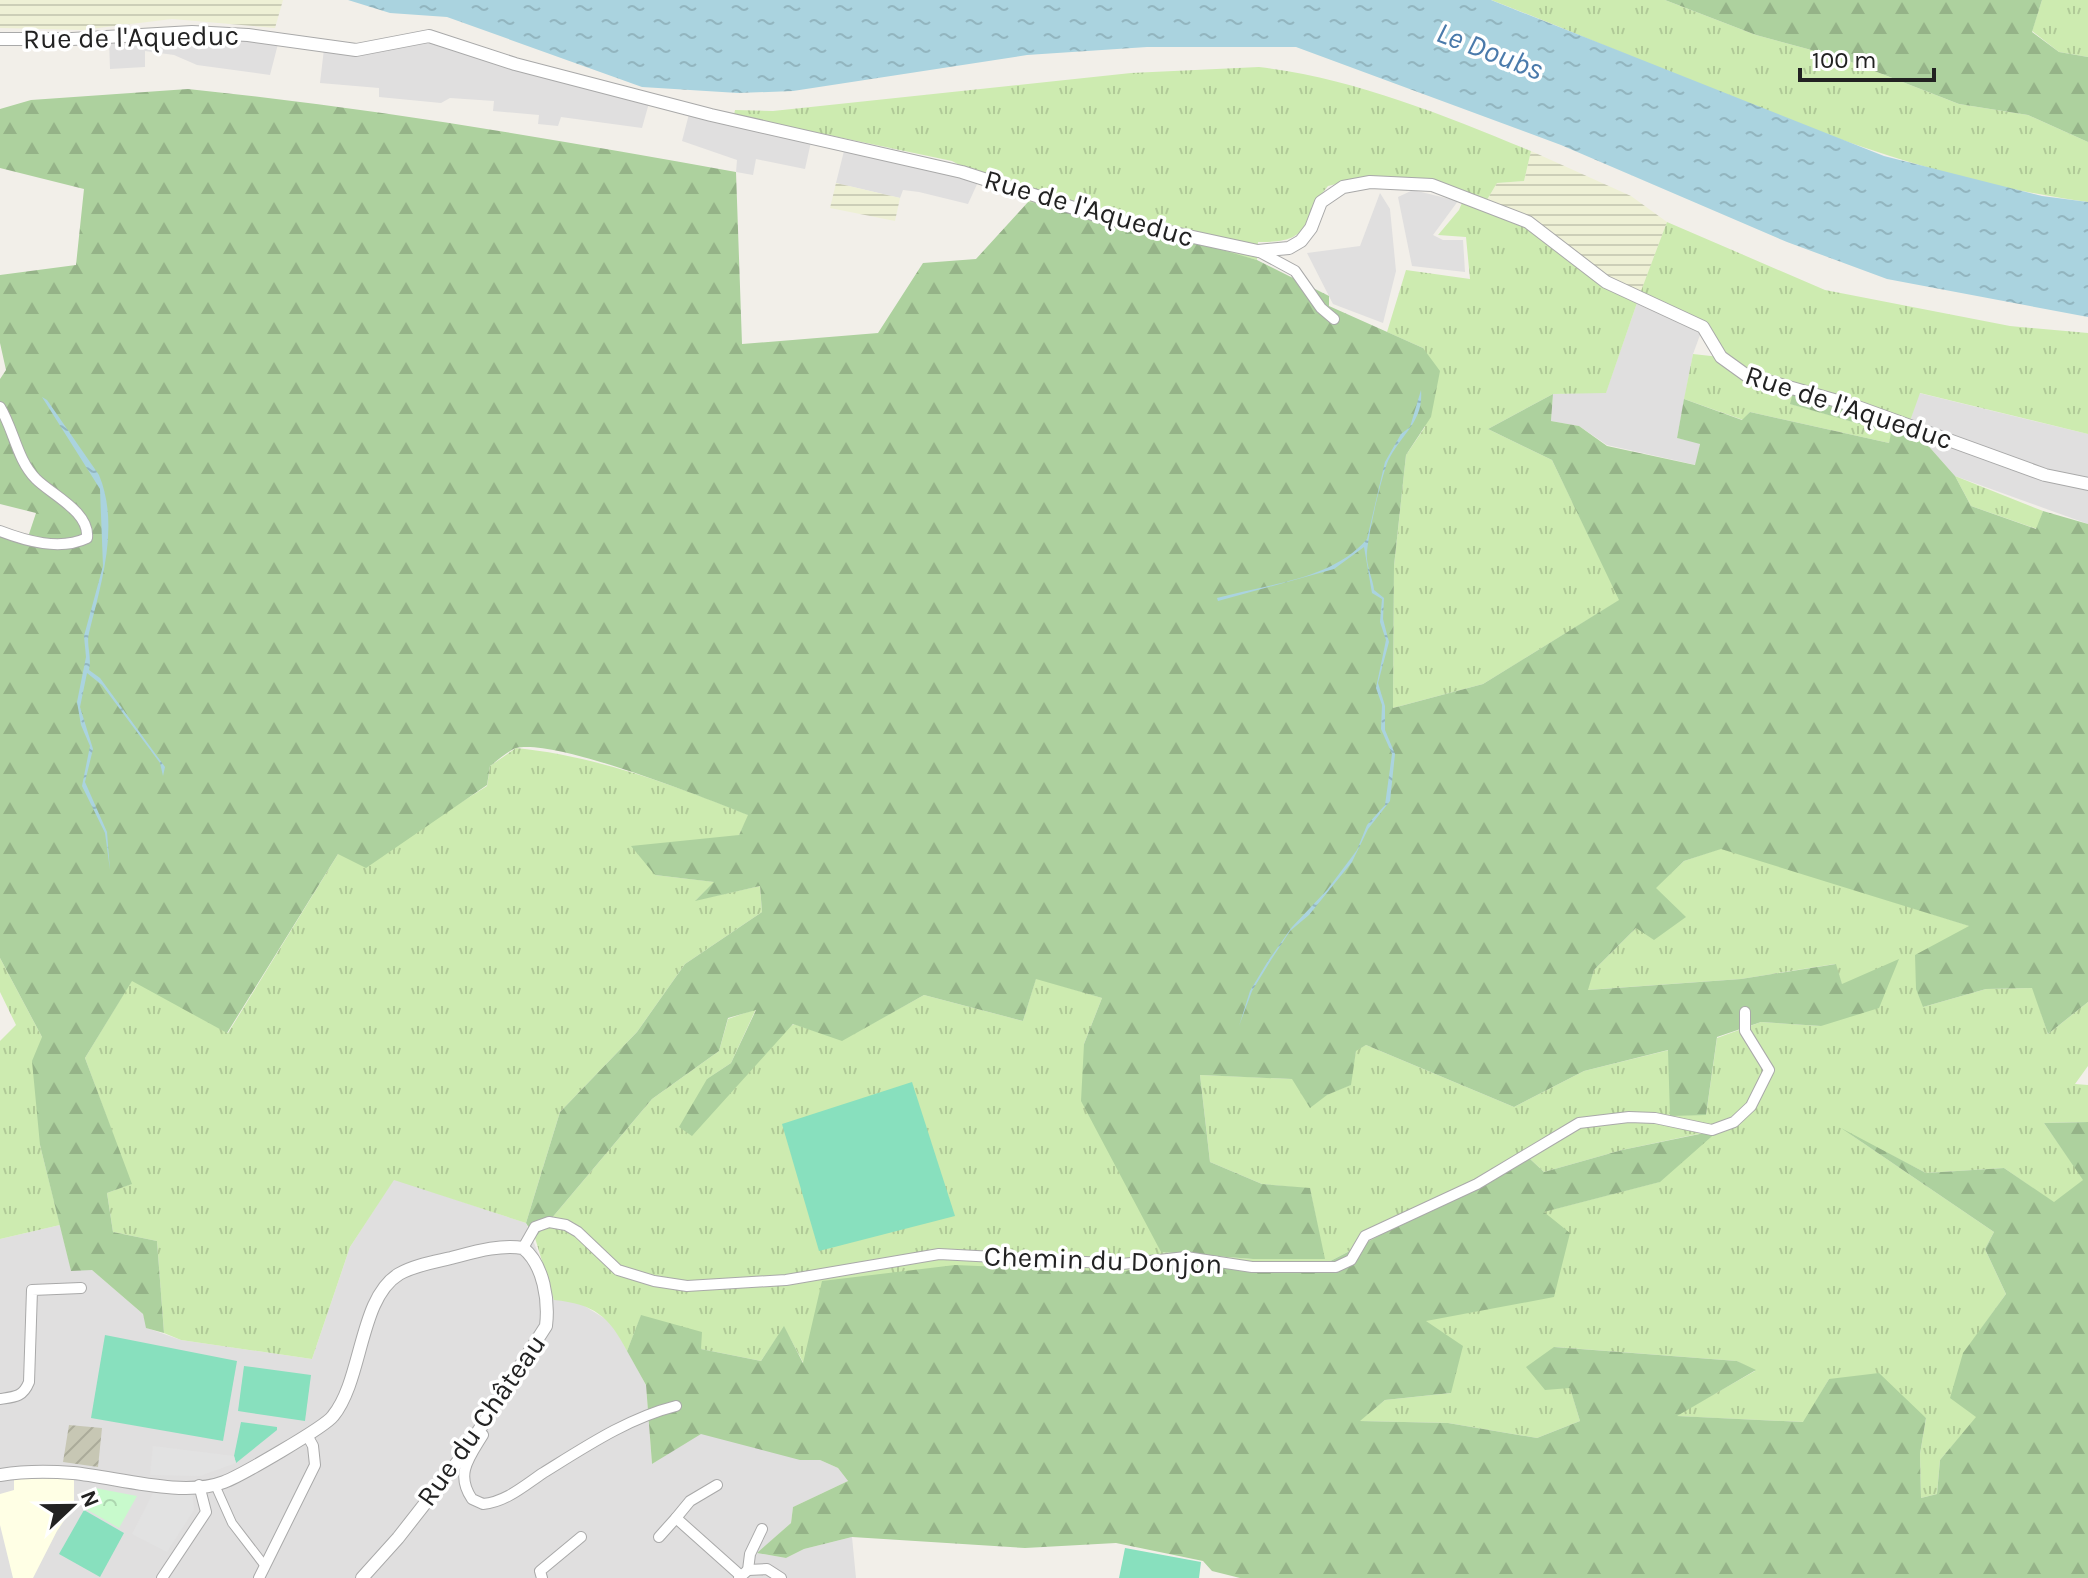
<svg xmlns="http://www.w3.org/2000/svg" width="2088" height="1578" viewBox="0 0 2088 1578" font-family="Karla,sans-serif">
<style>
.residential{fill:#e0dfdf}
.education{fill:#ffffe5}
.construction{fill:url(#construction-furrows)}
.farmland{fill:url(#farmland-rules)}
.grass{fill:url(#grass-tufts)}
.forest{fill:url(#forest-firs)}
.park{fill:url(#park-crowns)}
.pitch{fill:#88e0be}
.parking{fill:#e2e2e2}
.water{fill:url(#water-ripples)}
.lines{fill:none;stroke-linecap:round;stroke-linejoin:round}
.pedestrian-casing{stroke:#a9a9a9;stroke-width:10}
.minor-casing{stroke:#a9a9a9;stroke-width:12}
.tertiary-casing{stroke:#a9a9a9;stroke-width:14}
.pedestrian{stroke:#fff;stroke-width:8}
.minor{stroke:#fff;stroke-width:10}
.tertiary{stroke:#fff;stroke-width:12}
.labels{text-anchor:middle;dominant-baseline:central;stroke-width:7;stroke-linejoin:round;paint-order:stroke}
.street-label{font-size:28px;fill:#222;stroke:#fff}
.water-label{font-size:30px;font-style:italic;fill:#4a7aab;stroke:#fff}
</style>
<defs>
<pattern id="construction-furrows" width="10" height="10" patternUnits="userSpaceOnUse" patternTransform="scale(2)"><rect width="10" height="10" fill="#c7c7b4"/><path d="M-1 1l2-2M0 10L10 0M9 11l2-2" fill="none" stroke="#abab9a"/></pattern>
<pattern id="farmland-rules" width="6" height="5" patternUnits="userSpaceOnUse" patternTransform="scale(2)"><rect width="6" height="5" fill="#eef0d5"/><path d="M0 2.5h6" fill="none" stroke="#ccceb7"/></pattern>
<pattern id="grass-tufts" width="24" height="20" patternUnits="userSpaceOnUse" patternTransform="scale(2)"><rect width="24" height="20" fill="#cdebb0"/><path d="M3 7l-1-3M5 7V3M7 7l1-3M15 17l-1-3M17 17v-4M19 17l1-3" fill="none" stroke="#b0c997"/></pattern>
<pattern id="forest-firs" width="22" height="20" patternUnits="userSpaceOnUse" patternTransform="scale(2)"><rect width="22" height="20" fill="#add19e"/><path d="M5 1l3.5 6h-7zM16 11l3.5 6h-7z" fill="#95b388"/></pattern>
<pattern id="park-crowns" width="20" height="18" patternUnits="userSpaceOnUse" patternTransform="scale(2)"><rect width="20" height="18" fill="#c8facc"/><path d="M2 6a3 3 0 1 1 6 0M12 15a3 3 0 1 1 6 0" fill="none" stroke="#acd6af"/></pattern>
<pattern id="water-ripples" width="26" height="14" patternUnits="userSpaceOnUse" patternTransform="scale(2)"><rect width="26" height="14" fill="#aad3df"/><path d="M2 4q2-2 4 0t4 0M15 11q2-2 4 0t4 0" fill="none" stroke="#92b5bf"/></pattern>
</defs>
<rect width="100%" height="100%" fill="#f2efe9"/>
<g class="residential">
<path d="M167,35L279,40L270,75L197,65L174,55L145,51V67L110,69L109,40Z"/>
<path d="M425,39L649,103L642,128L561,117L558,126L538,124L539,115L493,111L494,101L450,98L441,103L379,97V88L320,83L324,49Z"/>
<path d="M689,114L811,142L805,169L756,159L753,175L736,172L737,160L682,141Z"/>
<path d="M844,151L958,176L978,182L968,204L919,192L903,190L900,198L836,183Z"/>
<path d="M1413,190L1458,201L1433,235L1443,240H1463L1465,272L1412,266L1398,197Z"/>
<path d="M1380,193L1390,209L1396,271L1383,323L1333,304L1307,253L1360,246Z"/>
<path d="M1638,300L1703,327L1693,354L1677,438L1700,443L1696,465L1607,445L1579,426L1551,421L1553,394L1606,392Z"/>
<path d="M1919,393L2088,434V524L1955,476L1909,424Z"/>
<path d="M394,1179L526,1223L543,1265L578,1302L612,1323L646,1385L652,1464L701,1433L800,1459L820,1460L838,1468L848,1481L793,1507L791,1523L758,1553L786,1558L804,1549L852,1537L856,1578H0V1239L60,1225L71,1270L91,1269L143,1314L147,1328L181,1340L312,1359L350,1247Z"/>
</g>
<path class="education" d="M74,1478V1506L57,1531L33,1578H13L0,1525V1494L14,1490V1479Z"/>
<path class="construction" d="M69,1425L102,1428L98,1467L63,1462Z"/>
<g class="farmland">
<path d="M0,0H283L275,28L172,19L82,30L0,28Z"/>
<path d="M1531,151L1631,196L1667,222L1638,300L1485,203L1497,183L1524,181Z"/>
<path d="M836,183L900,198L895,221L830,208Z"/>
</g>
<g class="grass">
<path d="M1491,0H1665L1756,35L1841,58L1959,104L2028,115L2088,142V202C1878,174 1687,75 1491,0Z"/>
<path d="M2042,0H2088V57L2059,52L2032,31Z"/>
<path d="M1259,67C1354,78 1443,115 1531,151L1524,181L1497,183L1485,203L1508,211L1638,299L1667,222L1825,290L2010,326L2088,333V434L1920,393L1909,424L1791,404L1892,433L1889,443L1750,412L1743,420L1684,399L1693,354L1720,357C1703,323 1672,313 1638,300L1606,393L1553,394L1488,429L1552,460L1620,600L1483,684L1393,708L1394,566L1406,455L1425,427L1423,348L1387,332L1406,270L1470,279L1466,237L1438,235L1459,210L1466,193C1413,176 1382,172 1328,186C1298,221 1316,243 1258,242L1257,260L1028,202L952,161L734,115L735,110L773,111L1131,73Z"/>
<path d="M1955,476L2043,511L2037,529L1971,506Z"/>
<path d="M516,748C597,756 673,785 749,815L739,835L655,875L715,882L696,900L760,886L762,912L685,964L637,1032L560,1112L526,1223L394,1180L350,1247L312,1359L181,1340L164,1333L157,1241L113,1232L107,1193L131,1184L85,1058L132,980L228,1033L338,854L441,815L487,786L490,766Z"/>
<path d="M1722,848L1970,926L1923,1007L1986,989L2033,988L2048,1034L2088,1002V1066L2075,1084L2088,1085V1122L2044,1123L2084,1180L2054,1203L2004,1168L1926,1173L1850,1134L1994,1232L1985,1249L2006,1294L1964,1353L1977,1417L1940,1460L1937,1494L1921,1498L1920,1454L1926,1418L1829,1379L1804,1422L1675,1416L1755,1371L1737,1361L1555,1347L1527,1367L1570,1387L1580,1421L1537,1438L1448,1423L1359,1421L1385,1400L1451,1393L1425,1321L1543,1212L1659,1182L1717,1130L1622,1150L1544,1172L1529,1158L1315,1269L1161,1263L804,1364L784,1327L761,1361L701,1349L641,1316L627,1351C609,1316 594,1304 554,1300L535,1238L652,1099L719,1051L728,1019L756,1009L731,1063L707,1079L794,1024L842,1040L924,995L1023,1021L1036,978L1102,998L1084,1044L1161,1252L1253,1259L1324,1258L1310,1189L1262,1184L1210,1162L1200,1075L1293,1079L1310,1107L1326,1095L1350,1085L1356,1050L1366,1045L1514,1107L1584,1071L1669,1050L1706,1115L1717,1038L1761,1022L1821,1026L1842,985L1835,964L1741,979L1587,990L1594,970L1636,928L1685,917L1655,888L1684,861Z"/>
<path d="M0,958L42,1037L40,1145L60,1225L0,1239V1041L16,1025L0,992Z"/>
</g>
<g class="forest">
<path d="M1665,0H2042L2032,32L2059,52L2088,57V142L2028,115L1959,104L1841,58L1756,35Z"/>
<path d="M188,89C372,108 554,139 736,172L742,344L878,333L923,263L976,259L1028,202L1071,206L1257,260L1329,296V306L1423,348L1440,371L1431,417L1406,455L1394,566L1393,708L1483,684L1619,600L1552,460L1488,429L1553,394L1551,421L1579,426L1607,446L1695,465L1700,444L1677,438L1684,399L1742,420L1750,412L1889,443L1891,433L1790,404L1794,389L1909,424L1955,476L1971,506L2036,529L2043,511L2088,524V1002L2048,1034L2032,988L1986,989L1923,1007L1916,989L1915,955L1969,926L1721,849L1684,861L1656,888L1686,917L1654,940L1636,928L1594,970L1588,990L1741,979L1836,964L1842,984L1899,959L1879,1008L1821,1026L1761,1022L1717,1037L1706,1115L1670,1116L1668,1050L1584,1071L1514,1107L1366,1045L1356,1051L1351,1085L1327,1095L1310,1108L1292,1079L1200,1075L1210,1162L1262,1184L1310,1188L1325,1259H1253L1161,1252L1081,1101L1084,1044L1102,998L1036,979L1023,1021L924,995L842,1041L793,1024L692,1136L679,1127L707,1079L731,1063L756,1010L728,1018L719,1051L652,1099L535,1238L526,1223L560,1112L637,1032L685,964L762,912L760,886L695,901L714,882L655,875L631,846L739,835L748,815C705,798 555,738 516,748C508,751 497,761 490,766L487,785L366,868L338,854L227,1033L132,981L85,1058L132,1184L107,1193L113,1232L157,1241L164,1333L146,1328L143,1314L92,1270L71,1271L40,1145L32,1061L42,1037L0,958V528L28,537L36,513L0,504V379L6,370L0,343V275L76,265L84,189L0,168V109L31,100Z"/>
<path d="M2088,1122V1578H1240L1212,1571L1203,1561L1116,1543L1025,1548L852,1537L804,1549L786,1558L757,1553L791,1523L793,1507L848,1481L838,1468L820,1460H800L701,1434L652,1464L646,1385L627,1351L641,1315L702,1332L701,1349L761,1361L784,1326L803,1363L822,1281L955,1265L1121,1272L1161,1263L1315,1269L1529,1158L1544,1172L1622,1150L1719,1130L1660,1182L1544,1212L1570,1233L1554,1297L1426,1321L1463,1346L1451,1393L1385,1400L1360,1421L1448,1423L1537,1438L1580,1421L1570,1388L1545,1390L1526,1367L1554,1347L1737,1361L1756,1370L1677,1416L1803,1422L1829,1379L1879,1373L1926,1418L1920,1454L1921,1498L1937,1494L1940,1460L1976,1417L1950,1398L1963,1353L2006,1294L1985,1249L1994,1232L1841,1128L1926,1173L2004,1168L2054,1202L2083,1180L2044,1123Z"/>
</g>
<path class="park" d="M95,1488L137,1496L119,1528L86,1509Z"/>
<g class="pitch">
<path d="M912,1082L955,1216L819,1251L782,1124Z"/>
<path d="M105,1335L237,1361L223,1441L91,1418Z"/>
<path d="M244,1366L311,1375L305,1421L238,1411Z"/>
<path d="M241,1422L277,1427V1430L236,1463L234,1456Z"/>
<path d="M84,1510L124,1533L100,1577L59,1554Z"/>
<path d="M1125,1548L1201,1562L1199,1578H1119Z"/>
</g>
<g class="parking">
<path d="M153,1446L234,1456L236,1463L200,1476L150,1475Z"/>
<path d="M155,1489L192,1490L194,1510L167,1552L132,1534Z"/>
</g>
<g class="water">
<path d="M348,0H1491L1884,156L2042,196L2088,202V317L1887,279L1787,242L1561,145L1296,47H1147L1027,55L793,91L738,93L642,87L447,17L390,13Z"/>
<path d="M1421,390C1424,422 1400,435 1388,461C1382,475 1365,545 1367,559C1368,570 1373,580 1374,590L1384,598L1383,619L1389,642L1378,683L1385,706V730L1395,754L1390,801L1368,829L1352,862L1309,915L1290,931L1271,960L1252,991L1239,1026L1250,991L1268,961L1292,927L1327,890L1357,850L1367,825L1385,805L1392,754L1381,729L1382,705L1376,688L1386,640L1380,622L1382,599L1372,593L1364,547L1334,569L1218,601L1217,598C1267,584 1332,580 1367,539L1385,462L1401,434L1410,427Z"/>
<path d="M42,397L47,400L99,475C120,526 101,584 89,633C86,645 92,657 89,670L100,678L165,767L163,776L160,763L102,685L87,673L80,707L93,749L85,782L107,832L110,870L105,833L82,786L90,746L81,725L77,702L86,657L84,636L103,566L100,489Z"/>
</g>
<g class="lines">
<g class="pedestrian-casing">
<path id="pedestrian" d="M215,1485L232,1523L265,1566"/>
</g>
<g class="minor-casing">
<g id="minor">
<path d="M1258,251L1295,271L1321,308L1334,319"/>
<path d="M0,407C14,430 17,460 36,479C52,495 90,512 87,538C60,551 26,541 0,531"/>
<path d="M523,1248L535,1227L549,1222L566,1225L578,1232L618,1270L654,1281L687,1286L786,1280L939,1254L1122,1264L1186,1257L1252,1267H1336L1351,1260L1365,1236L1477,1184L1579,1123L1629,1117L1655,1118L1712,1130L1734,1122L1751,1106L1769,1070L1745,1031V1012"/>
<path d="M0,1399C15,1397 23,1397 29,1382L32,1290L81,1288"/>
<path d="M483,1435C469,1458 455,1474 472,1499L483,1504C506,1502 525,1485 543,1473C585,1447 628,1418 676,1406"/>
<path d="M717,1485L690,1501L676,1518L741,1576"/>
<path d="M659,1537L676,1518"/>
<path d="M748,1570L750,1554L762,1529"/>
<path d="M162,1578L206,1512L199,1485"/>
<path d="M259,1578L315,1465L313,1446L307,1435"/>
<path d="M542,1578L540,1571L581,1537"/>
<path d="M739,1578L748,1570L767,1569L781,1578"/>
</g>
</g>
<g class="tertiary-casing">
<g id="tertiary">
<path d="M0,39H72L192,32L248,35L356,50L429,36L515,64L711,115L962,172L1105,218L1258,251L1289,248L1301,241L1311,228L1321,202L1343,187L1370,182L1432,185L1528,222L1606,282L1703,327L1721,357L1746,375L1855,406L2045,475L2088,484"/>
<path d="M0,1475C24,1471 49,1471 73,1473C116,1477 183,1498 224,1482C240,1476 325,1427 333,1416C363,1379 359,1298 399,1274C415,1265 434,1262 451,1258C474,1252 500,1244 523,1248C544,1265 549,1301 546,1326L463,1455L398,1538L362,1578"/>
</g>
</g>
<use href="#pedestrian" class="pedestrian"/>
<use href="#minor" class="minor"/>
<use href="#tertiary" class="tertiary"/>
</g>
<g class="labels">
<g class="street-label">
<text transform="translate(131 37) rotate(-1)">Rue de l'Aqueduc</text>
<text transform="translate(1089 208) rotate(16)">Rue de l'Aqueduc</text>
<text transform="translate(1849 407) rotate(18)">Rue de l'Aqueduc</text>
<text transform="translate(1103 1260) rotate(2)">Chemin du Donjon</text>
<text transform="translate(481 1420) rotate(-55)">Rue du Château</text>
</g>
<g class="water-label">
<text transform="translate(1490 51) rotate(21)">Le Doubs</text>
</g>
</g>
<g transform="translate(72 1506) rotate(68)" stroke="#ffffff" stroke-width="6" paint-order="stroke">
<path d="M0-6L14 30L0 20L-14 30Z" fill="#222222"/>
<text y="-12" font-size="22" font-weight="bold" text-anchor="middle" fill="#222222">N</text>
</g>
<path d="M1800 68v12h134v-12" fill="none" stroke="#222222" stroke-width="4"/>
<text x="1812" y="68" font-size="24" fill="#222222" stroke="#ffffff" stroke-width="6" paint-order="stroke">100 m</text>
</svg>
